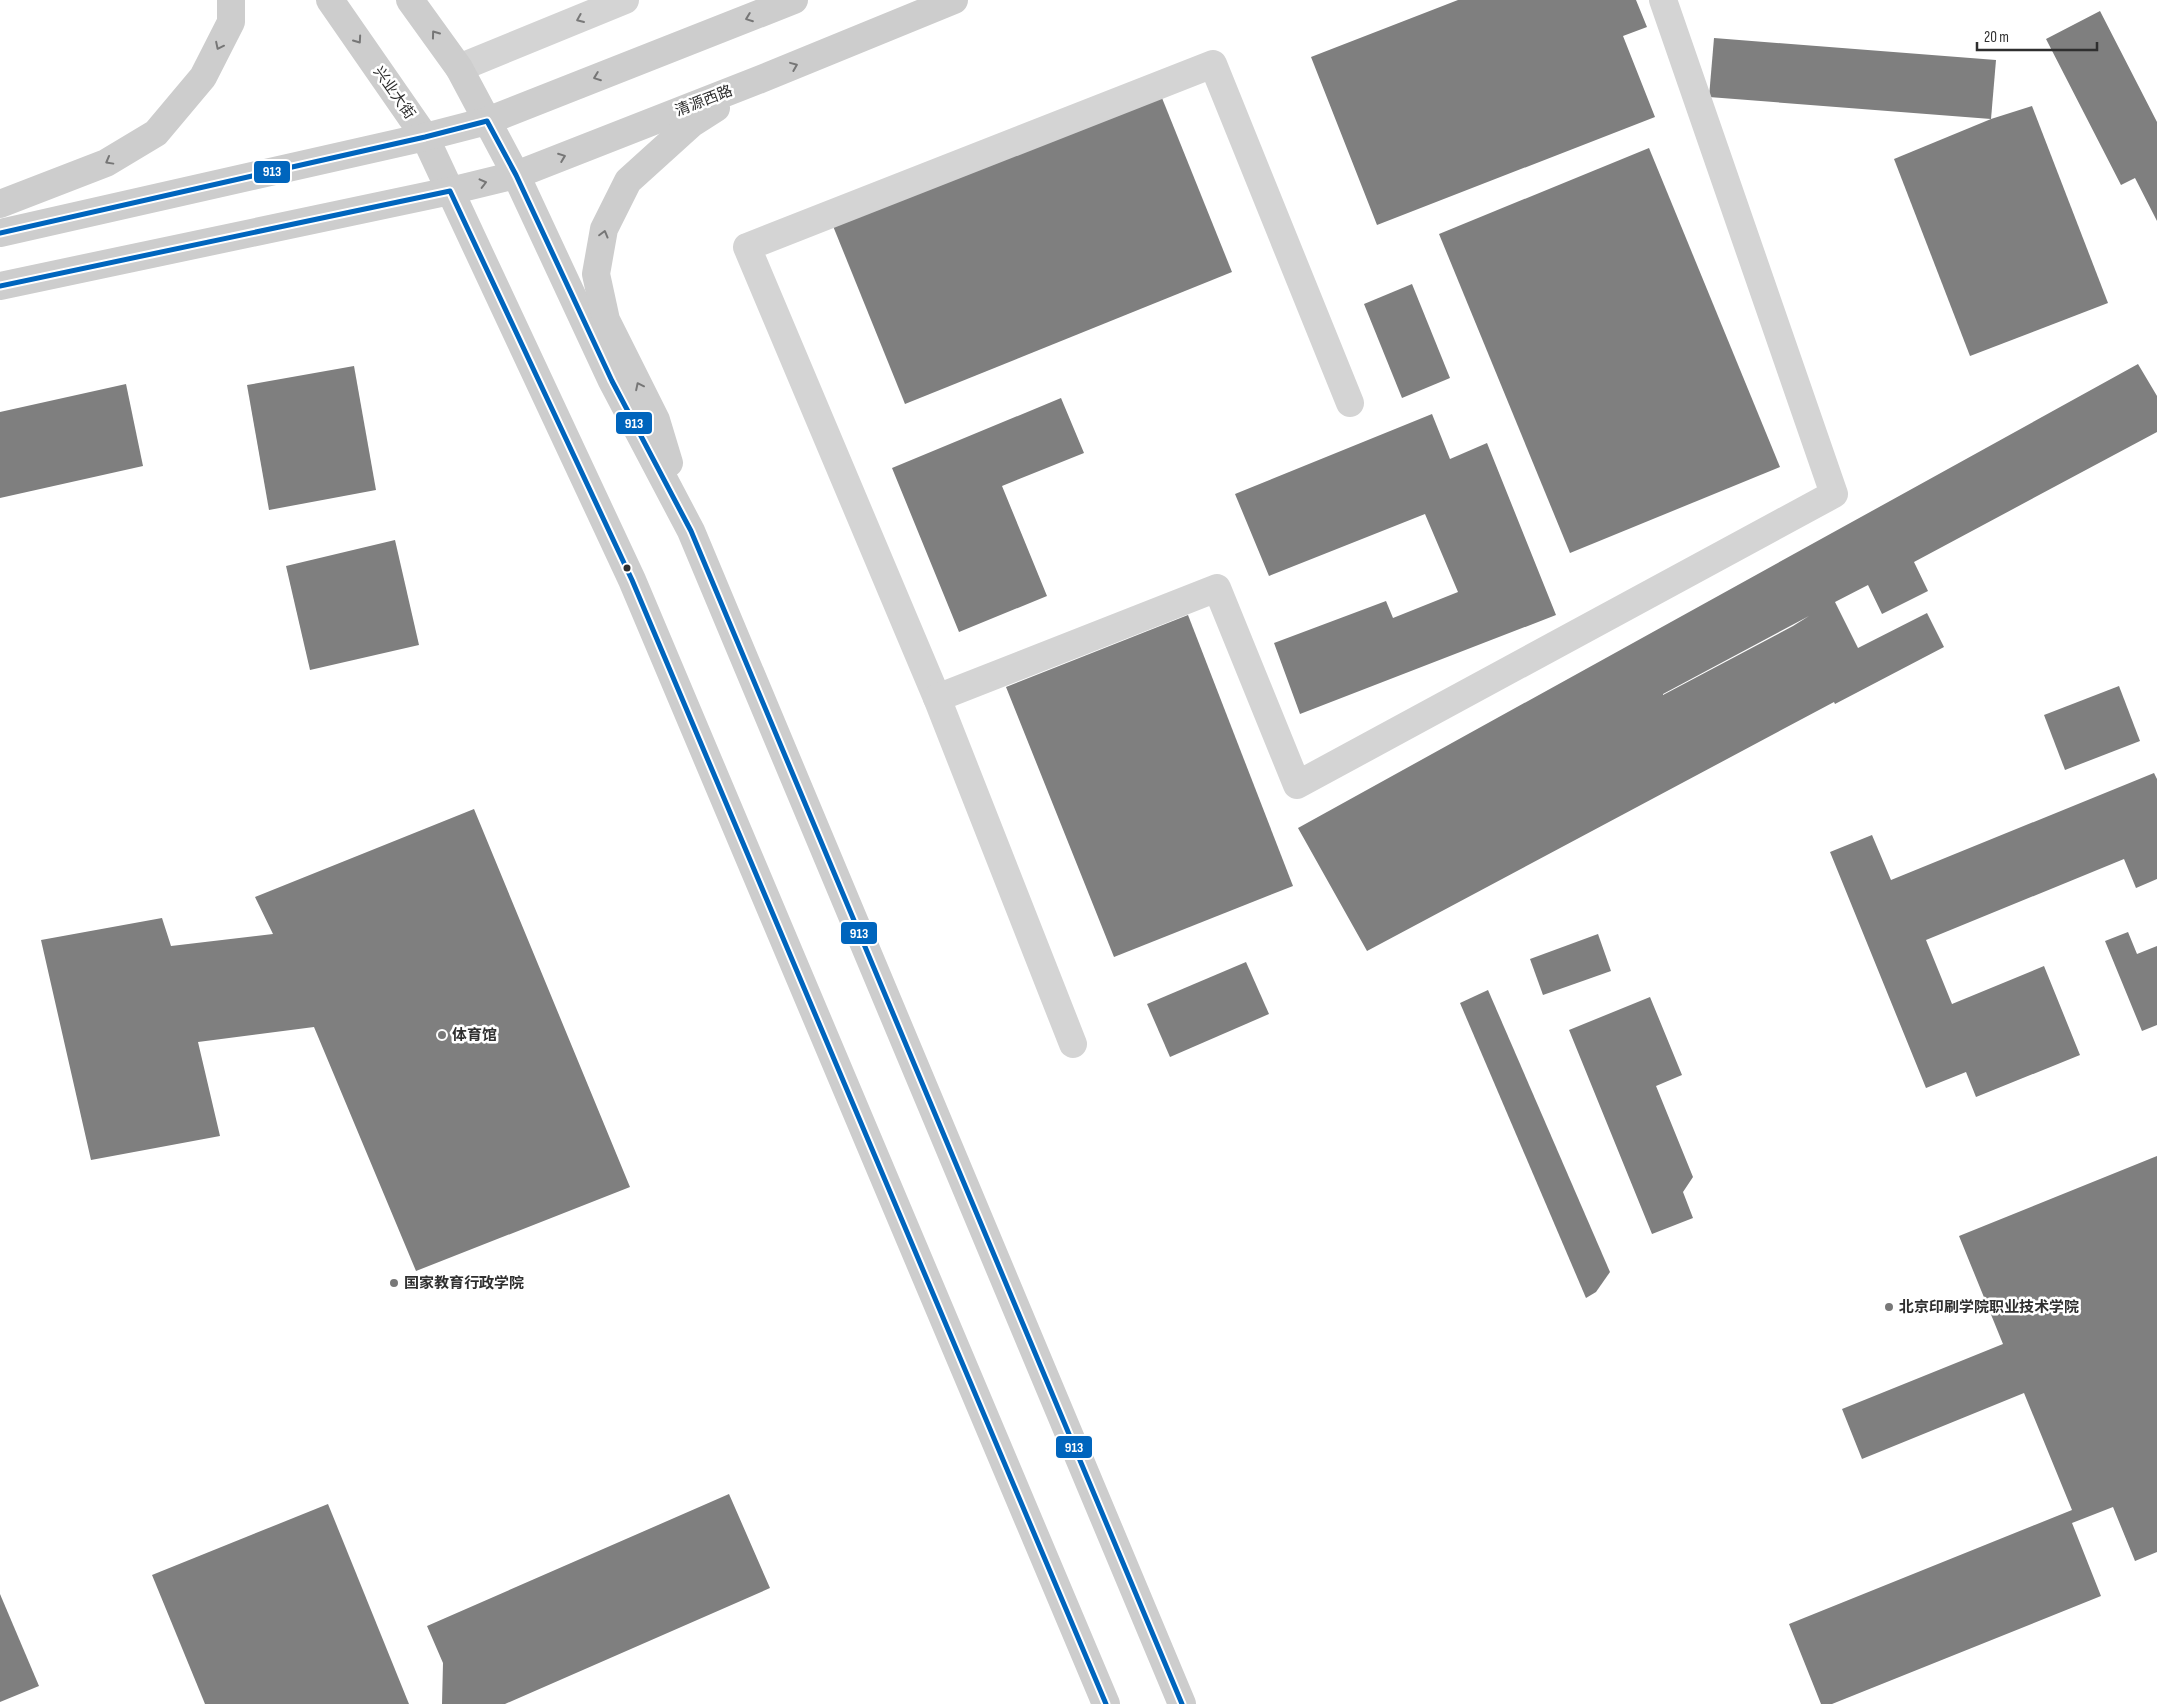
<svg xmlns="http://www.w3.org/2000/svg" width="2157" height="1704" viewBox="0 0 2157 1704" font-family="'Sofia Sans Condensed','Noto Sans SC',sans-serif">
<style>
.building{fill:#7f7f7f;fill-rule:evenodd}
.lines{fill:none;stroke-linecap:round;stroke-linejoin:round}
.street{stroke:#d4d4d4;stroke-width:28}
.secondary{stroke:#cdcdcd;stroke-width:28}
.bus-1-casing{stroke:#fff;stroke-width:9}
.bus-1{stroke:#0065bd;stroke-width:5}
.oneway{stroke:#767676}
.oneway2{stroke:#797979}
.bus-dot{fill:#2f2f2f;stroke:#fff;stroke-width:2}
.poi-dot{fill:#787878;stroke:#fff;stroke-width:2}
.labels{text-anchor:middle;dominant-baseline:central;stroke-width:5;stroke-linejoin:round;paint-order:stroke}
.street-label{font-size:15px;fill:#2f2f2f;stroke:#fff}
.poi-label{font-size:15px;font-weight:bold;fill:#2f2f2f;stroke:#fff;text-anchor:start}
.line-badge{stroke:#fff;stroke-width:2}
.badge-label{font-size:14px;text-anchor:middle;font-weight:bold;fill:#fff}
</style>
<rect width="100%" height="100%" fill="#fff"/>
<g class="building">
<path d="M1458,0H1636L1647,27L1623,36L1655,117L1377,225L1311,57Z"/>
<path d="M2100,11L2157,122V221L2135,178L2121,185L2046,39Z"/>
<path d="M1714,38L1996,60L1991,119L1709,97Z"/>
<path d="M1160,93L1232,272L905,404L833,226Z"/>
<path d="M2032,106L2108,303L1970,356L1894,159L1991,119Z"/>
<path d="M1649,148L1780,467L1570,553L1439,234Z"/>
<path d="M1412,284L1450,378L1402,398L1364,304Z"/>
<path d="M2138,364L2157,396V432L1914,562L1928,591L1882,614L1868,585L1835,602L1858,648L1927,613L1944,647L1835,704L1834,702L1367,951L1298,828ZM1809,616L1793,626L1663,695V694Z"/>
<path d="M354,366L376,490L269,510L247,385Z"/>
<path d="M126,384L143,466L0,498V412Z"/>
<path d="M1061,398L1084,453L1002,486L1047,596L959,632L892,468Z"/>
<path d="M1432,414L1450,459L1487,443L1556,615L1300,714L1274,643L1386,601L1393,618L1458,592L1425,514L1269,576L1235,494Z"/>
<path d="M395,540L419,645L310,670L286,566Z"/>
<path d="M1188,615L1293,886L1114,957L1006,687Z"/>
<path d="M2119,686L2140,741L2065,770L2044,715Z"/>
<path d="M2154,773L2157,779V879L2136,888L2124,859L1926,940L1952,1004L2044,966L2080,1055L1976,1097L1966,1072L1926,1088L1830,852L1872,835L1891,880Z"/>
<path d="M474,809L630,1187L416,1271L314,1027L198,1042L220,1136L91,1160L41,940L162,918L171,946L273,934L255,897Z"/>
<path d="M2128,932L2137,954L2157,946V1025L2142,1031L2105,941Z"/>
<path d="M1598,934L1611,971L1543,995L1530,959Z"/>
<path d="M1246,962L1269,1014L1170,1057L1147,1004Z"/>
<path d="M1488,990L1610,1272L1596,1292L1586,1298L1460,1003Z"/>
<path d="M1650,997L1682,1075L1656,1086L1693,1177L1683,1192L1693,1218L1652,1234L1569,1030Z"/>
<path d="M2157,1156V1552L2135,1561L2113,1507L2072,1523L2101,1596L1832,1704H1821L1789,1624L2072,1510L2024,1393L1862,1459L1842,1409L2003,1344L1959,1236Z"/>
<path d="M729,1494L770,1588L505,1704H442L443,1663L427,1626Z"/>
<path d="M328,1504L409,1704H205L152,1575Z"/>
<path d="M0,1594L39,1686L0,1702Z"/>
</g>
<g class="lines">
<g class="street">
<path d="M459,68L625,0"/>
<path d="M937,698L747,247L1213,64L1350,403"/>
<path d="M1073,1044L937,698L1217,588L1297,785L1834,494L1663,0"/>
</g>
<g class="secondary">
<path d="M330,0L425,137L632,580L1106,1704"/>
<path d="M410,0L459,68L516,175L612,381L691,531L1182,1704"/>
<path d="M0,204L106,163L156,133L203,77L231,22V0"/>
<path d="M0,233L425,137L487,121L794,0"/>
<path d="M0,286L450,191L516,175L761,79L954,0"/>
<path d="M669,463L656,420L606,320L596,274L604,229L628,181L691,124L716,108"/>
</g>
<g class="bus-1-casing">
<g id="bus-1">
<path d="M0,233L425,137L487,121L516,175L612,381L691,531L1182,1704"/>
<path d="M0,286L450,191L632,580L1106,1704"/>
</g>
</g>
<use href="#bus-1" class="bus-1"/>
</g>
<defs><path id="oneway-chevron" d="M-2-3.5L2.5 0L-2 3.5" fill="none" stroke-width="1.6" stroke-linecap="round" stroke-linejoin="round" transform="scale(1.25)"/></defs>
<g class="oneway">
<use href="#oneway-chevron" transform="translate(749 18) rotate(159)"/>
<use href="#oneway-chevron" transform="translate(435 34) rotate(-126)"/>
<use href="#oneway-chevron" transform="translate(358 40) rotate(55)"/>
<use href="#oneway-chevron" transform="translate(219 46) rotate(116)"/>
<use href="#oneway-chevron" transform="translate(794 66) rotate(-22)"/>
<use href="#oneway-chevron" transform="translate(597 77) rotate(159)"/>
<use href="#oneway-chevron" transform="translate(562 157) rotate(-21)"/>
<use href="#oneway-chevron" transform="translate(109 161) rotate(151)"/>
<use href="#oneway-chevron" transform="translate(483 183) rotate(-14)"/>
<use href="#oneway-chevron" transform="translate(604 234) rotate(-75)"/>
<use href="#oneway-chevron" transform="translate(639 386) rotate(-116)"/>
</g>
<use class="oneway2" href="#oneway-chevron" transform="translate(580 19) rotate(157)"/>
<circle class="bus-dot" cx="627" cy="568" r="4.5"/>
<g class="poi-dot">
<circle cx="442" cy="1035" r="5"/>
<circle cx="394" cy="1283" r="5"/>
<circle cx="1889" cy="1307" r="5"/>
</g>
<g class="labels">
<g class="street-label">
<text transform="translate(394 93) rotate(55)">兴业大街</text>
<text transform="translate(704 101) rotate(-21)">清源西路</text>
</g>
<g class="poi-label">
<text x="452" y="1035">体育馆</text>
<text x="404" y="1283">国家教育行政学院</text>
<text x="1899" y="1307">北京印刷学院职业技术学院</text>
</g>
</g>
<g class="line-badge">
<rect x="253" y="160" width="38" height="24" rx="5" fill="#0065bd"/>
<rect x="615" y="411" width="38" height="24" rx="5" fill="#0065bd"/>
<rect x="840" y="921" width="38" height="24" rx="5" fill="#0065bd"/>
<rect x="1055" y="1435" width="38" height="24" rx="5" fill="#0065bd"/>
</g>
<g class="badge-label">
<text x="272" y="176">913</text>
<text x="634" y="428">913</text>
<text x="859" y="938">913</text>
<text x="1074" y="1452">913</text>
</g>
<path d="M1977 42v8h120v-8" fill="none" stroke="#2f2f2f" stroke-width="2.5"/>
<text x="1984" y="42" font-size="15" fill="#2f2f2f" stroke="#ffffff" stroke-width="4" paint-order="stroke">20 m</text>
</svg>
